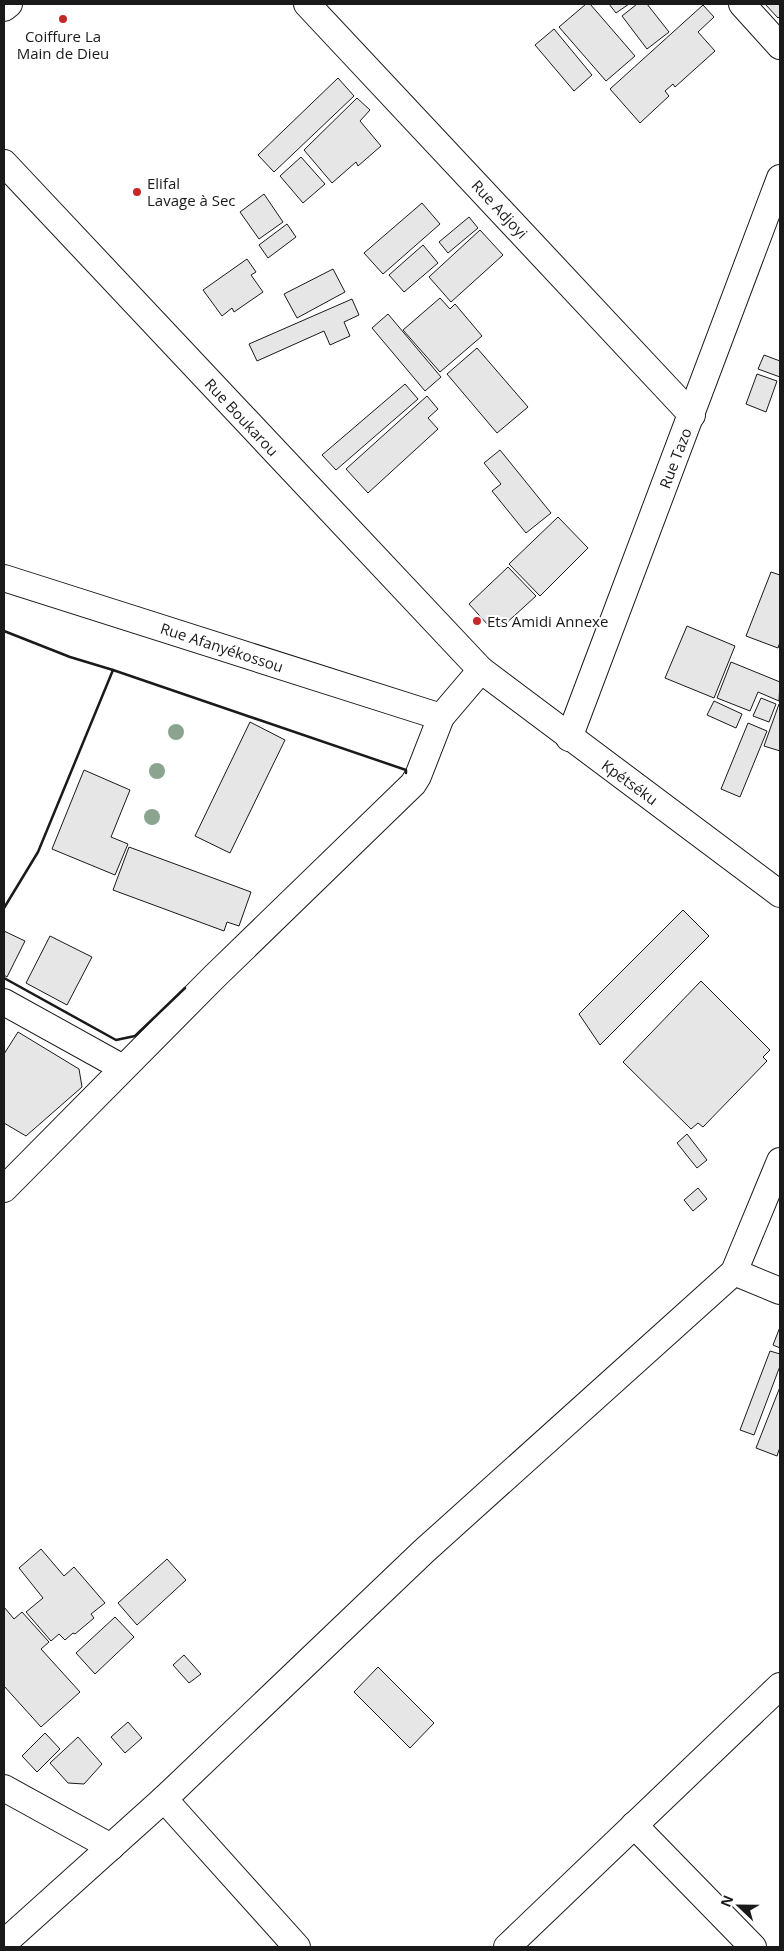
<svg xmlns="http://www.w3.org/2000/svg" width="784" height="1951" viewBox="0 0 784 1951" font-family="'Open Sans',sans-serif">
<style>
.building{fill:#e6e6e6;stroke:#1a1a1a}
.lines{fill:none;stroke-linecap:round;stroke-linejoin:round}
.minor-casing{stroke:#1a1a1a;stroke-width:28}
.minor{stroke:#fff;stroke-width:26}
.wall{stroke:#1a1a1a;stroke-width:2.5}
.tree{fill:#8aa48f}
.poi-dot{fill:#c62828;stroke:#fff;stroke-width:2}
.labels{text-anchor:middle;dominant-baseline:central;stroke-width:4;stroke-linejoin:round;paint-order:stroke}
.poi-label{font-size:15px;fill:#1a1a1a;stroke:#fff;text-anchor:start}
.street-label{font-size:15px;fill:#1a1a1a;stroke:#fff}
</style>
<rect width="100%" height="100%" fill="#fff"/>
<g class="building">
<path d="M586,4H590L635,56L606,81L559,27Z"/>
<path d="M609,4H629L616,13Z"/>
<path d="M637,4H647L669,32L647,49L622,16Z"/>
<path d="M765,4H780V16L778,18Z"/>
<path d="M703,5L714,17L698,32L715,51L675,87L673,84L665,91L669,96L640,123L610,89Z"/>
<path d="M554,29L592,75L574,91L535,45Z"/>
<path d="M338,78L354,96L274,172L258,155Z"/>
<path d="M357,98L370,110L360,121L381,146L358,166L356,162L332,183L304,150Z"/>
<path d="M301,157L325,184L303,203L280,176Z"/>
<path d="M264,194L283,222L259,239L240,212Z"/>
<path d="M422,203L440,224L383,274L364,253Z"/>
<path d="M469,217L478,228L448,253L439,242Z"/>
<path d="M287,224L296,237L268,258L259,245Z"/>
<path d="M480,230L503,255L451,302L429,277Z"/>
<path d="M423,245L438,263L404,292L389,275Z"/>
<path d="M247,259L256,272L251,275L263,292L234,312L232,308L222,316L203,290Z"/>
<path d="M333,269L345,292L297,318L284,294Z"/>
<path d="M440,298L450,309L455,304L482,336L440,372L403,330Z"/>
<path d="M352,299L359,315L344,322L350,336L330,345L324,331L257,361L249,344Z"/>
<path d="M388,314L441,377L425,391L372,328Z"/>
<path d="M477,348L528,407L497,433L447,374Z"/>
<path d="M764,355L780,361V377L758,369Z"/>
<path d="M757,374L777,381L766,412L746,404Z"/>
<path d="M405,384L418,399L336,470L322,455Z"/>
<path d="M427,396L438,409L428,418L438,429L368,493L346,469Z"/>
<path d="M500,450L551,513L526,533L492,491L501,484L484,463Z"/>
<path d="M558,517L588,548L540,596L509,564Z"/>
<path d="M508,567L536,596L503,626L496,618L488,625L469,604Z"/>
<path d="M771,572L780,575V642L778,648L746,636Z"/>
<path d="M687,626L735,646L714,698L665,678Z"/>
<path d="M731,662L780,682L779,701L758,692L750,711L717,698Z"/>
<path d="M761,698L776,704L769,722L753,716Z"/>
<path d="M714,701L742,714L736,728L707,715Z"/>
<path d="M779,704H780V751L764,746Z"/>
<path d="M250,722L285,740L230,853L195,836Z"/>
<path d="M748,723L767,731L740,797L721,789Z"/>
<path d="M84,770L130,790L111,837L128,844L115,875L52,849Z"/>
<path d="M129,847L251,892L239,926L227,922L224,931L113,890Z"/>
<path d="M683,910L709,936L600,1045L579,1014Z"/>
<path d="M4,931L25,941L7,977L4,975Z"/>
<path d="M50,936L92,957L67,1005L26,983Z"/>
<path d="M701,981L770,1050L763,1057L767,1061L703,1127L698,1123L691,1129L623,1062Z"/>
<path d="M18,1032L79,1069L82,1087L26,1136L4,1123V1054Z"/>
<path d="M687,1134L707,1160L697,1168L677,1143Z"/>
<path d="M698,1188L707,1199L693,1211L684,1200Z"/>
<path d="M780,1327V1348L773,1345Z"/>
<path d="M770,1351L780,1354V1366L754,1435L740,1430Z"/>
<path d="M780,1387V1447L777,1456L756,1448Z"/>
<path d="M41,1549L64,1576L74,1567L105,1603L91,1614L94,1618L75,1634L73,1633L65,1640L59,1634L51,1641L26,1612L43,1598L19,1568Z"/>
<path d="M167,1559L186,1580L137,1625L118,1603Z"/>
<path d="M4,1607L14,1619L22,1612L49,1642L41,1649L80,1692L41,1727L4,1686Z"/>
<path d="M115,1617L134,1637L95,1674L76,1653Z"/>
<path d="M184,1655L201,1674L189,1683L173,1665Z"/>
<path d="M378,1667L434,1723L410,1748L354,1692Z"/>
<path d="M128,1722L142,1738L125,1753L111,1737Z"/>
<path d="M45,1733L60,1749L37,1772L22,1756Z"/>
<path d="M78,1737L102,1764L84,1784L68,1783L50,1763Z"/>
</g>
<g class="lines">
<g class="minor-casing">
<g id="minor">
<path d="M307,4L692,415"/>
<path d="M742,4L780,46"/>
<path d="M4,8L9,4"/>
<path d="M4,163L481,670L780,894"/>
<path d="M4,578L441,717"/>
<path d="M569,738L780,178"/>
<path d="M4,1002L123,1068"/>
<path d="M4,1189L213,978L413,784L418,776L441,717L481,670"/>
<path d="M734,1272L780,1291"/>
<path d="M4,1788L111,1847"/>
<path d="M164,1799L297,1947"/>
<path d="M634,1825L753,1947"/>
<path d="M4,1943L164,1799L424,1551L734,1272L780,1161"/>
<path d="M507,1947L780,1686"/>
</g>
</g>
<use href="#minor" class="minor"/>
<g class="wall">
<path d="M4,631L70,657L113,670L38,852L4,908"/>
<path d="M113,670L406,770V773"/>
<path d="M4,978L116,1040L135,1036L185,988"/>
</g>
</g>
<g class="tree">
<circle cx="176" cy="732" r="8"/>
<circle cx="157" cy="771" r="8"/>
<circle cx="152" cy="817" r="8"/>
</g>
<g class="poi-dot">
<circle cx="63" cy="19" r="5"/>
<circle cx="137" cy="192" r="5"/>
<circle cx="477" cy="621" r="5"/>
</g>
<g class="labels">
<g class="poi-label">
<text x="63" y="36" text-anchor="middle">Coiffure La<tspan x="63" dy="17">Main de Dieu</tspan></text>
<text x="147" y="183">Elifal<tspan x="147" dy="17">Lavage à Sec</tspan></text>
<text x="487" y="621">Ets Amidi Annexe</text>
</g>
<g class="street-label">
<text transform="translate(500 209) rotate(47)">Rue Adjoyi</text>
<text transform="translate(242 417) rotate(47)">Rue Boukarou</text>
<text transform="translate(675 458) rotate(-69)">Rue Tazo</text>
<text transform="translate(222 647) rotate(18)">Rue Afanyékossou</text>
<text transform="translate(630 782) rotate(36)">Kpétséku</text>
</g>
</g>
<rect width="784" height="1951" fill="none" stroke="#1a1a1a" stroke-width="10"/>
<g transform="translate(739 1906) rotate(292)" stroke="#ffffff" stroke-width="4" paint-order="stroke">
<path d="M0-4L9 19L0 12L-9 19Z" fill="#1a1a1a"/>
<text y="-8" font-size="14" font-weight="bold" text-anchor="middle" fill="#1a1a1a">N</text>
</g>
</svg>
